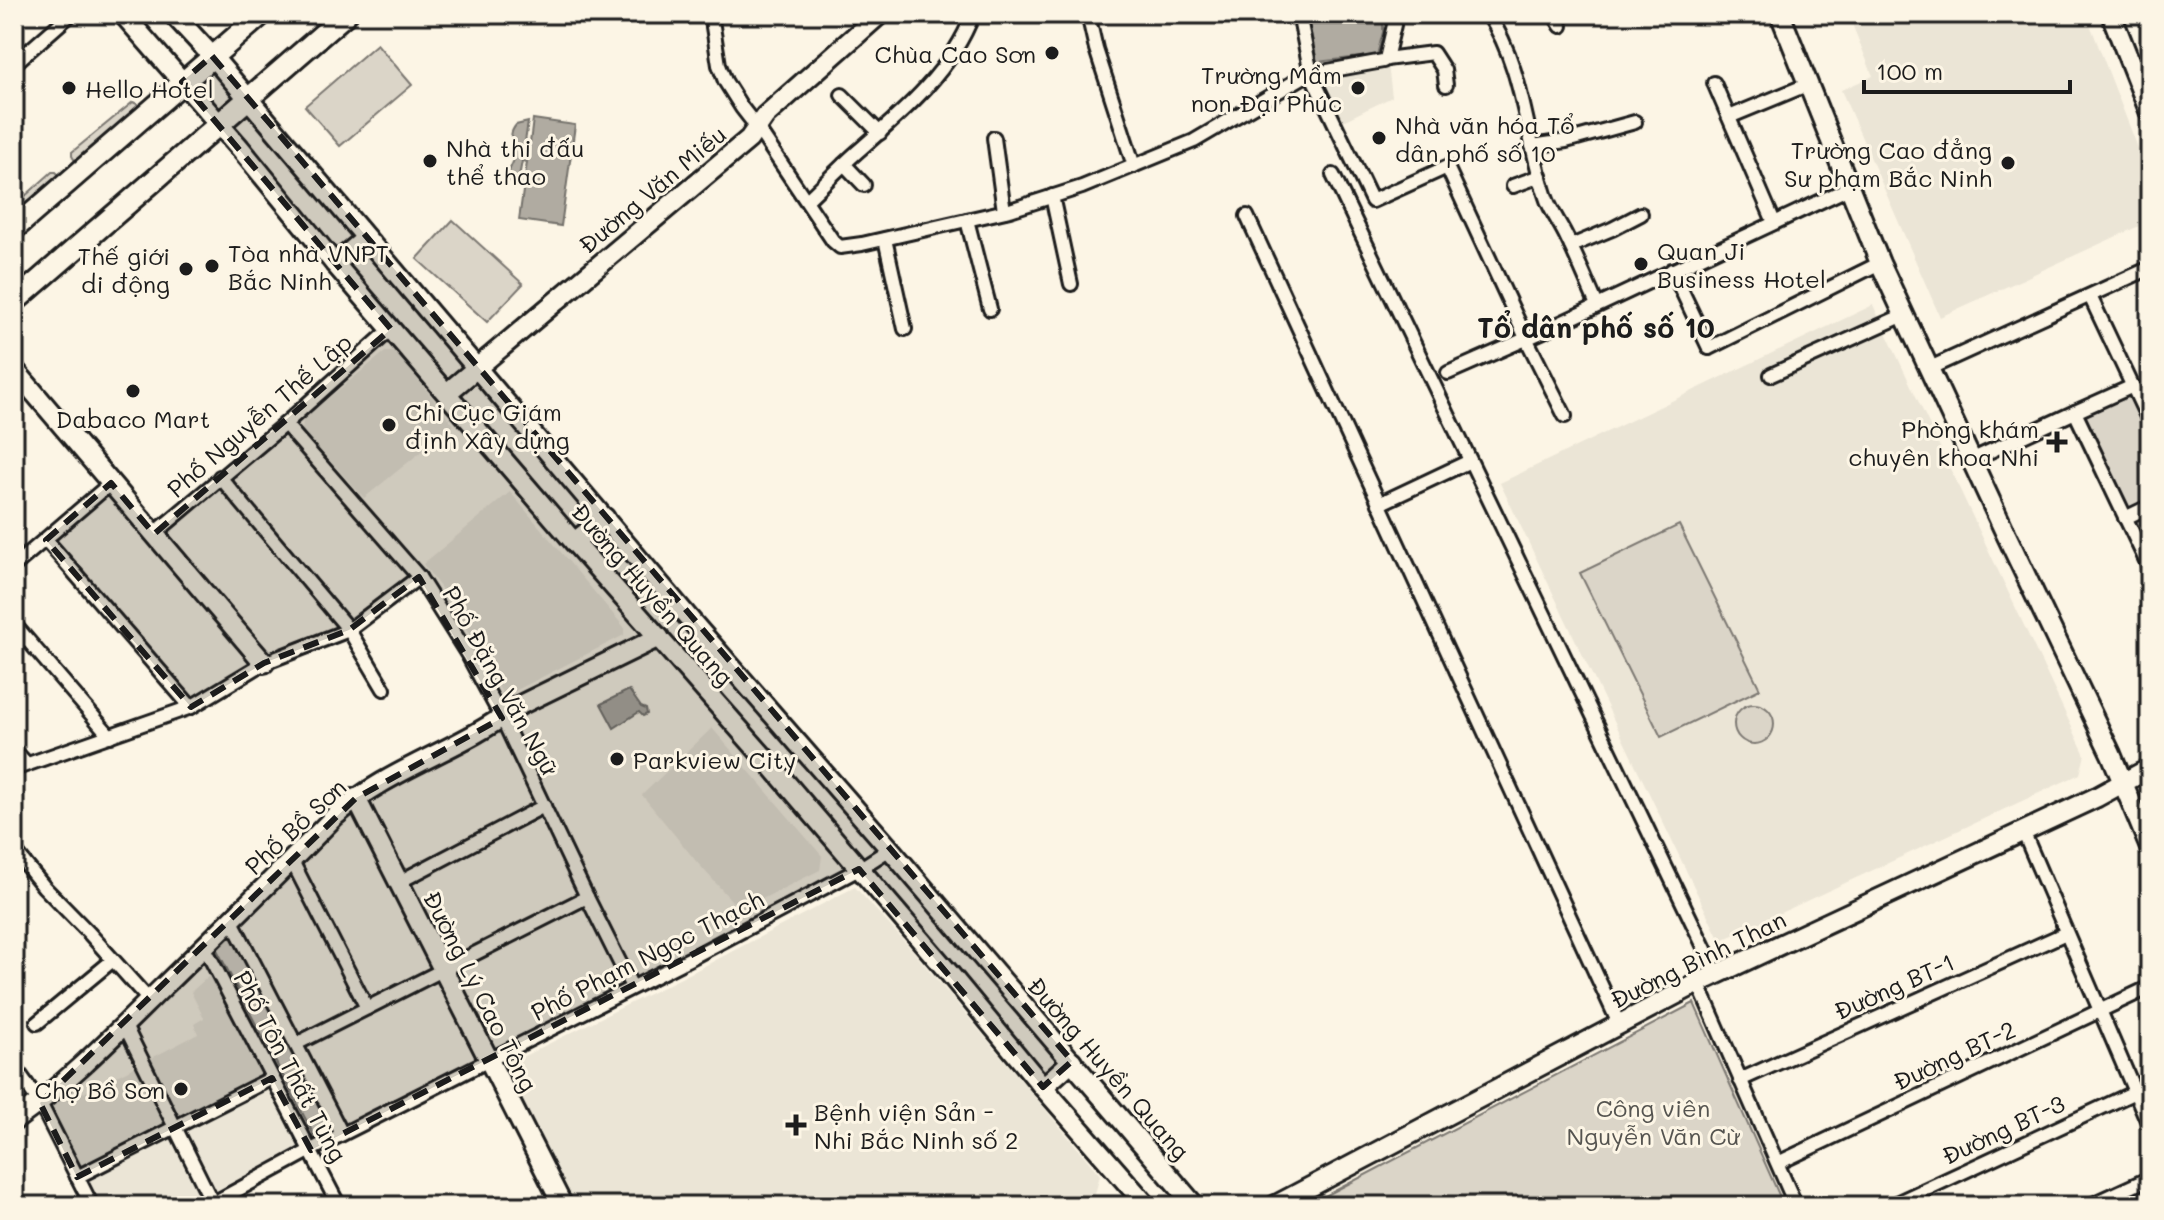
<svg xmlns="http://www.w3.org/2000/svg" width="2164" height="1220" viewBox="0 0 2164 1220" font-family="Mali,sans-serif">
<style>
.built{fill:#ebe5d6}
.green{fill:#dbd5c8;stroke:#7c7872;stroke-width:2}
.water{fill:#b0aba1;stroke:#75726c;stroke-width:2}
.lines{fill:none;stroke-linecap:round;stroke-linejoin:round}
.street-casing{stroke:#1c1c1c;stroke-width:18}
.secondary-casing{stroke:#1c1c1c;stroke-width:24}
.primary-casing{stroke:#1c1c1c;stroke-width:26}
.street{stroke:#fcf5e5;stroke-width:12}
.secondary{stroke:#fcf5e5;stroke-width:18}
.primary{stroke:#fcf5e5;stroke-width:20}
.marked{fill:#1c1c1c;fill-opacity:0.2;stroke:#1c1c1c;stroke-width:6;stroke-dasharray:16 10;stroke-linejoin:round}
.poi-dot{fill:#1c1c1c;stroke:#fcf5e5;stroke-width:3}
.labels{text-anchor:middle;dominant-baseline:central;stroke-width:6;stroke-linejoin:round;paint-order:stroke}
.poi-label{font-size:24px;fill:#1c1c1c;stroke:#fcf5e5;text-anchor:start}
.street-label{font-size:24px;fill:#1c1c1c;stroke:#fcf5e5}
.park-label{font-size:24px;fill:#555450;stroke:#fcf5e5}
.quarter-label{font-size:28px;font-weight:bold;fill:#1c1c1c;stroke:#fcf5e5}
</style>
<rect width="100%" height="100%" fill="#fcf5e5"/>
<filter id="ink" filterUnits="userSpaceOnUse"><feTurbulence type="fractalNoise" baseFrequency=".0125" numOctaves="2"/><feDisplacementMap in="SourceGraphic" scale="16" xChannelSelector="R" yChannelSelector="G"/><feConvolveMatrix kernelMatrix="1 2 1 2 8 2 1 2 1" color-interpolation-filters="sRGB"/></filter>
<g filter="url(#ink)">
<g class="built">
<path d="M1848,14H2086L2150,179V221L1940,317L1841,90L1873,76Z"/>
<path d="M1388,64L1392,97L1341,122L1320,79Z"/>
<path d="M1873,305L2085,755L2080,774L1720,941L1500,483Z"/>
<path d="M385,352H396L454,425L364,498L302,430L303,419Z"/>
<path d="M510,492L624,627V635L507,695L502,693L452,603L423,564Z"/>
<path d="M712,728L822,856L820,870L740,910L696,861L642,795Z"/>
<path d="M855,887L913,951L1100,1175L1092,1206H577L509,1074L512,1062L691,973Z"/>
<path d="M210,975L301,1149L196,1206H98L46,1104L77,1085L84,1093L198,1034L194,1024L204,1018L191,992Z"/>
</g>
<g class="green">
<path d="M377,44L412,85L340,146L305,106Z"/>
<path d="M133,102L139,105L140,108L79,162L75,161L72,156V152Z"/>
<path d="M52,172H56L60,176L14,220V206Z"/>
<path d="M453,220L523,284L487,322L417,259Z"/>
<path d="M2130,393L2150,436V500L2126,511L2081,416Z"/>
<path d="M2150,514V561L2132,522Z"/>
<path d="M1679,525L1760,689L1661,737L1580,573Z"/>
<circle cx="1754" cy="724" r="20"/>
<path d="M230,931L332,1131L316,1139L214,944Z"/>
<path d="M1694,1003L1784,1206H1306Z"/>
</g>
<g class="water">
<path d="M1307,14H1383V32L1377,55L1317,62Z"/>
<path d="M533,119L575,125L561,226L519,220L527,162L522,161L518,183H512C504,174 512,167 515,157C515,144 506,137 516,125L528,122L525,142L530,143Z"/>
<path d="M629,690L641,707L646,709L647,714L643,716L639,712L614,728L601,704Z"/>
</g>
<g class="lines">
<g class="street-casing">
<g id="street">
<path d="M711,14L719,65L725,81L742,108L756,126L833,241L840,247L862,244L1010,210L1082,187L1194,141L1301,78L1311,74L1383,61L1386,59L1394,25"/>
<path d="M1088,14L1096,49L1134,166"/>
<path d="M1299,14L1311,74L1372,201L1447,167L1526,338L1565,416"/>
<path d="M1488,14C1525,70 1525,138 1547,200C1552,213 1561,225 1567,238C1578,260 1587,283 1597,305"/>
<path d="M1554,14L1561,26"/>
<path d="M1386,59L1433,53L1444,70L1446,85"/>
<path d="M14,64L71,14"/>
<path d="M1714,83L1774,222"/>
<path d="M842,95L880,133"/>
<path d="M1729,117L1809,84"/>
<path d="M994,138L1004,211"/>
<path d="M1532,146L1566,141L1635,122"/>
<path d="M844,164L864,185"/>
<path d="M1333,175L1717,974"/>
<path d="M1513,186L1540,176"/>
<path d="M1052,196L1071,284"/>
<path d="M807,200C824,184 840,167 857,152C902,113 952,71 973,14"/>
<path d="M1247,216L1619,1024"/>
<path d="M967,220L990,309"/>
<path d="M885,239L905,329"/>
<path d="M1571,246L1612,229L1641,214"/>
<path d="M1672,270L1709,348L1880,263"/>
<path d="M2090,296L2150,423"/>
<path d="M1930,368L2150,268"/>
<path d="M1448,373L1546,330L1851,187"/>
<path d="M1771,375L1904,315"/>
<path d="M2075,412L2133,386"/>
<path d="M285,424L419,577L468,655L502,718L587,897L632,987"/>
<path d="M1971,460L2075,412L2150,569"/>
<path d="M220,477L349,630L384,689"/>
<path d="M1379,504L1470,461"/>
<path d="M2125,518L2150,506"/>
<path d="M154,534L285,424L391,329"/>
<path d="M46,540L191,707"/>
<path d="M14,566L111,483"/>
<path d="M14,624L110,736"/>
<path d="M14,750L27,764"/>
<path d="M14,769L191,707L264,663L349,630L419,577"/>
<path d="M2023,831L2150,1127"/>
<path d="M14,850L44,887L89,933L149,1000"/>
<path d="M292,861L367,1008"/>
<path d="M399,882L544,806"/>
<path d="M231,919L342,1134"/>
<path d="M204,946L339,1206"/>
<path d="M1698,983L1796,1206"/>
<path d="M37,1023L113,960"/>
<path d="M125,1026L213,1204"/>
<path d="M296,1044L587,897"/>
<path d="M14,1066L40,1103L92,1206"/>
<path d="M1740,1080L2066,933"/>
<path d="M1778,1163L2150,987"/>
<path d="M77,1177L272,1078"/>
<path d="M208,1206L311,1150L689,959L859,869L890,849"/>
<path d="M1890,1206L2135,1092"/>
<path d="M2089,1206L2150,1178"/>
</g>
</g>
<g class="secondary-casing">
<g id="secondary">
<path d="M123,14L240,148L335,264L574,542L763,756L949,973L1043,1087L1147,1206"/>
<path d="M173,14L212,56L693,623L890,849L1195,1206"/>
<path d="M1780,14L1880,263L2004,530L2111,754L2150,848"/>
<path d="M2111,14L2150,113"/>
<path d="M335,264L365,239"/>
<path d="M14,369L264,663"/>
<path d="M447,393L749,139L765,116L880,14"/>
<path d="M574,542L605,518"/>
<path d="M356,798L563,1206"/>
<path d="M1043,1087L1072,1061"/>
<path d="M14,1121C70,1081 116,1033 165,985C222,929 279,874 335,816C389,768 461,750 516,707L659,637"/>
<path d="M1274,1206L1698,983L2097,797L2150,768"/>
</g>
</g>
<g class="primary-casing">
<g id="primary">
<path d="M14,229L262,14"/>
<path d="M14,302L346,14"/>
</g>
</g>
<use href="#street" class="street"/>
<use href="#secondary" class="secondary"/>
<use href="#primary" class="primary"/>
</g>
</g>
<path class="marked" d="M212,56L1072,1061L1043,1087L859,869L311,1150L272,1078L77,1177L40,1103L356,798L502,718L419,577L349,630L264,663L191,707L46,540L111,483L154,534L391,329L182,82Z"/>
<g class="poi-dot">
<circle cx="1052" cy="53" r="8"/>
<circle cx="69" cy="88" r="8"/>
<circle cx="1358" cy="88" r="8"/>
<circle cx="1379" cy="138" r="8"/>
<circle cx="430" cy="161" r="8"/>
<circle cx="2008" cy="163" r="8"/>
<circle cx="1641" cy="264" r="8"/>
<circle cx="212" cy="266" r="8"/>
<circle cx="186" cy="269" r="8"/>
<circle cx="133" cy="391" r="8"/>
<circle cx="389" cy="425" r="8"/>
<path d="M2053 430h8v8h8v8h-8v8h-8v-8h-8v-8h8z"/>
<circle cx="617" cy="759" r="8"/>
<circle cx="181" cy="1089" r="8"/>
<path d="M792 1113h8v8h8v8h-8v8h-8v-8h-8v-8h8z"/>
</g>
<g class="labels">
<g class="poi-label">
<text x="1036" y="53" text-anchor="end">Chùa Cao Sơn</text>
<text x="1342" y="74" text-anchor="end">Trường Mầm<tspan x="1342" dy="28">non Đại Phúc</tspan></text>
<text x="85" y="88">Hello Hotel</text>
<text x="1395" y="124">Nhà văn hóa Tổ<tspan x="1395" dy="28">dân phố số 10</tspan></text>
<text x="446" y="147">Nhà thi đấu<tspan x="446" dy="28">thể thao</tspan></text>
<text x="1992" y="149" text-anchor="end">Trường Cao đẳng<tspan x="1992" dy="28">Sư phạm Bắc Ninh</tspan></text>
<text x="1657" y="250">Quan Ji<tspan x="1657" dy="28">Business Hotel</tspan></text>
<text x="228" y="252">Tòa nhà VNPT<tspan x="228" dy="28">Bắc Ninh</tspan></text>
<text x="170" y="255" text-anchor="end">Thế giới<tspan x="170" dy="28">di động</tspan></text>
<text x="405" y="411">Chi Cục Giám<tspan x="405" dy="28">định Xây dựng</tspan></text>
<text x="133" y="418" text-anchor="middle">Dabaco Mart</text>
<text x="2039" y="428" text-anchor="end">Phòng khám<tspan x="2039" dy="28">chuyên khoa Nhi</tspan></text>
<text x="633" y="759">Parkview City</text>
<text x="165" y="1089" text-anchor="end">Chợ Bồ Sơn</text>
<text x="814" y="1111">Bệnh viện Sản -<tspan x="814" dy="28">Nhi Bắc Ninh số 2</tspan></text>
</g>
<g class="street-label">
<text transform="translate(652 189) rotate(-40)">Đường Văn Miếu</text>
<text transform="translate(259 415) rotate(-41)">Phố Nguyễn Thế Lập</text>
<text transform="translate(653 594) rotate(49)">Đường Huyền Quang</text>
<text transform="translate(501 680) rotate(61)">Phố Đặng Văn Ngữ</text>
<text transform="translate(295 826) rotate(-43)">Phố Bồ Sơn</text>
<text transform="translate(647 955) rotate(-27)">Phố Phạm Ngọc Thạch</text>
<text transform="translate(1698 959) rotate(-26)">Đường Bình Than</text>
<text transform="translate(1894 986) rotate(-24)">Đường BT-1</text>
<text transform="translate(481 991) rotate(63)">Đường Lý Cao Tông</text>
<text transform="translate(1954 1055) rotate(-25)">Đường BT-2</text>
<text transform="translate(291 1066) rotate(62)">Phố Tôn Thất Tùng</text>
<text transform="translate(1109 1068) rotate(49)">Đường Huyền Quang</text>
<text transform="translate(2003 1129) rotate(-25)">Đường BT-3</text>
</g>
<g class="park-label">
<text x="1653" y="1107">Công viên<tspan x="1653" dy="28">Nguyễn Văn Cừ</tspan></text>
</g>
<g class="quarter-label">
<text x="1596" y="327">Tổ dân phố số 10</text>
</g>
</g>
<rect width="2164" height="1220" fill="none" stroke="#fcf5e5" stroke-width="48"/>
<rect x="24" y="24" width="2116" height="1172" fill="none" stroke="#1c1c1c" stroke-width="3" filter="url(#ink)"/>
<path d="M1864 80v12h206v-12" fill="none" stroke="#1c1c1c" stroke-width="4"/>
<text x="1876" y="80" font-size="24" fill="#1c1c1c" stroke="#fcf5e5" stroke-width="6" paint-order="stroke">100 m</text>
</svg>
